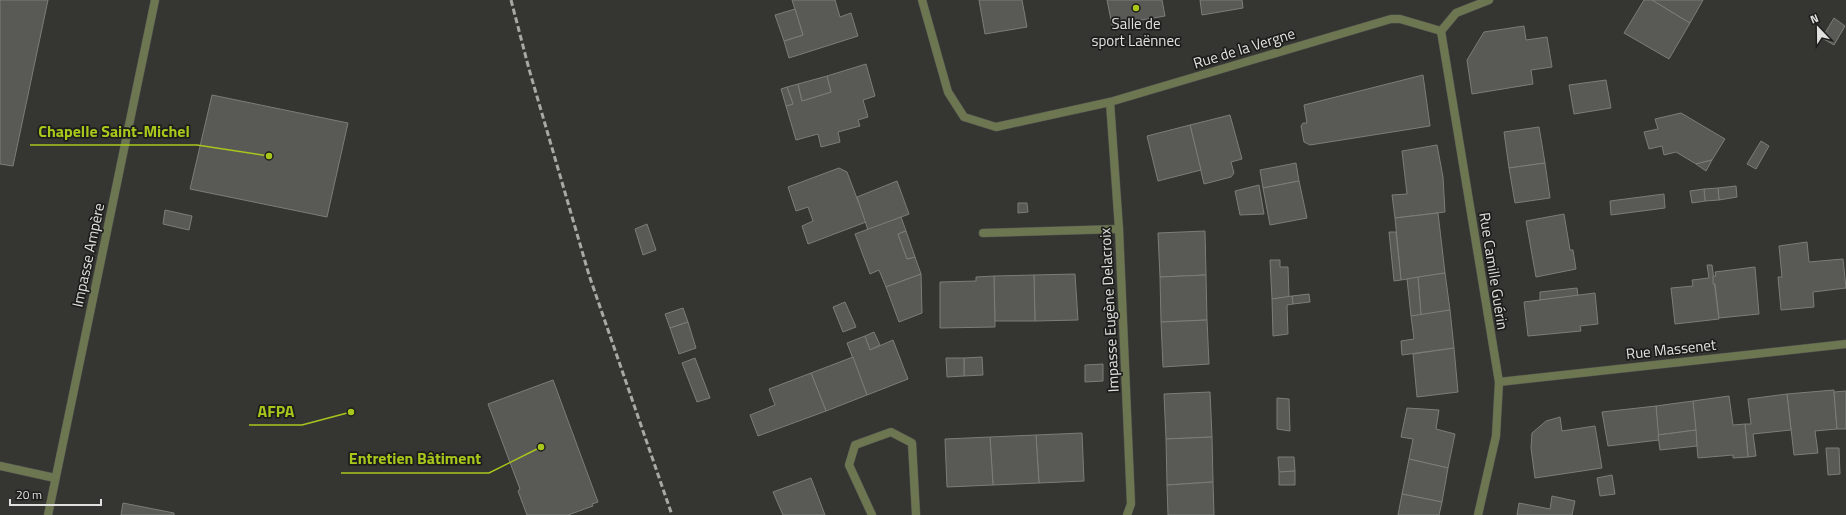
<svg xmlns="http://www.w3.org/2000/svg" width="1846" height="515" viewBox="0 0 1846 515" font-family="'Titillium Web',sans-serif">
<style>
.building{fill:#595a56;stroke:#7b7d78}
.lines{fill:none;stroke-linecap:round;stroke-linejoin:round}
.lane-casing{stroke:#51524e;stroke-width:9}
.street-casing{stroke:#51524e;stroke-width:9}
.lane{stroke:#6c7651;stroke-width:8}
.street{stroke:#6c7651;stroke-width:8}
.rail{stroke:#a8a9a5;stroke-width:3;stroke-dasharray:6 3;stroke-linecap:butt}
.poi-dot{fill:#a8c71c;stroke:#1d1d1b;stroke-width:1.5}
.labels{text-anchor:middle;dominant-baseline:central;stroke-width:3.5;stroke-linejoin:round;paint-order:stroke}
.poi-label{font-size:15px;fill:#e1e2df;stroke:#1d1d1b}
.street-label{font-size:15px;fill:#e1e2df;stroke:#1d1d1b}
.leader{fill:none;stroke:#a8c71c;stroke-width:1.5}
.callout-dot{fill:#a8c71c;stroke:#1d1d1b;stroke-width:1.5}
.callout-label{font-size:16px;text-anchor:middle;font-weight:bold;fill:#a8c71c;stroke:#1d1d1b;stroke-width:3.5;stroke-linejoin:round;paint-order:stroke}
</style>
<rect width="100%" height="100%" fill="#353632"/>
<g class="building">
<path d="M0,0H48L13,166L0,164Z"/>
<path d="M792,0H835L840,17L851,13L858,36L789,58L784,41L803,35Z"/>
<path d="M979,0H1022L1027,27L985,34Z"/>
<path d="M1107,0H1162L1165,16L1112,25Z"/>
<path d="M1200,0H1242L1243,8L1202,15Z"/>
<path d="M1644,0H1652L1690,23L1669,59L1624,33Z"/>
<path d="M1652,0H1703L1690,23Z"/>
<path d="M795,9L803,35L784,41L775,15Z"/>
<path d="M1834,18L1845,26L1834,45L1822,38Z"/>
<path d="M1524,26L1526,40L1547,37L1552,67L1531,70L1533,84L1472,94L1467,60L1484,32Z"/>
<path d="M866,64L875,96L863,100L868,117L858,120L860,126L838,132L840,142L821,147L818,134L796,140L786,106L793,104L787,87L798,84L802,101L831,92L827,76Z"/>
<path d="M1423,75L1430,126L1310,145L1304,142L1301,126L1303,123H1307L1304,105Z"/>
<path d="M827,76L831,92L802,101L798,84Z"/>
<path d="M1606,80L1611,108L1574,114L1569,85Z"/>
<path d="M787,87L793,104L786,106L781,89Z"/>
<path d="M212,95L348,123L327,217L190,189Z"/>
<path d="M1681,113L1725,139L1712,160L1696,164L1676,152L1664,155L1662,146L1649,149L1644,132L1658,129L1655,119Z"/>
<path d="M1230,115L1242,159L1231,162L1234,173L1231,177L1204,184L1190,125Z"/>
<path d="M1190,125L1201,170L1158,181L1147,136Z"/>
<path d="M1539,127L1545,163L1509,168L1504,132Z"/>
<path d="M1761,141L1769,146L1756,169L1747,164Z"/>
<path d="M1437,145L1443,177L1445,212L1395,218L1392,195L1407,194L1402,151Z"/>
<path d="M1712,160L1706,171L1696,164Z"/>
<path d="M1296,163L1299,181L1263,188L1260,170Z"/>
<path d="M1545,163L1550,198L1515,203L1509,168Z"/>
<path d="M839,168L847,172L866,222L808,244L802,226L813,221L808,207L796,211L788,187Z"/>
<path d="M897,181L909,214L868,230L857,197Z"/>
<path d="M1299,181L1307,218L1270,225L1263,188Z"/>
<path d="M1259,185L1264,214L1240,215L1235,191Z"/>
<path d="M1736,186L1737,197L1719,200L1718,188Z"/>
<path d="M1718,188L1719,200L1705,201L1704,189Z"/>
<path d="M1704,189L1705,201L1692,203L1690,191Z"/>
<path d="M1664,194L1665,208L1611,215L1610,201Z"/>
<path d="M1018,203H1027L1028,212L1018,213Z"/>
<path d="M165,210L192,216L189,230L163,224Z"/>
<path d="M1438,213L1445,273L1401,280L1395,218Z"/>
<path d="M1564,214L1570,250H1573L1576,269L1536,277L1526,221Z"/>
<path d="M901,217L906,231L898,234L907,259L915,257L921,274L886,287L879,270L870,274L855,234Z"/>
<path d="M647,224L656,250L643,255L635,229Z"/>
<path d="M906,231L915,257L907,259L898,234Z"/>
<path d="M1205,231L1206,275L1160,277L1158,233Z"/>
<path d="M1389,232H1396L1401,280L1394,281Z"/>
<path d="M1807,242L1809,262L1843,259L1846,288L1813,292L1814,307L1781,310L1778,277H1782L1779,246Z"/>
<path d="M1270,260H1280V267H1288L1289,297L1272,299Z"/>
<path d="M1707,265H1712L1719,319L1675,324L1671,288L1693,286L1692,280L1709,278Z"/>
<path d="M1755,267L1759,314L1719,318L1715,284H1713V276H1716L1715,272Z"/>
<path d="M1445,273L1450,310L1421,315L1418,277Z"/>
<path d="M921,274L922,313L899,322L886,287Z"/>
<path d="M1075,274L1078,320L1035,321L1034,275Z"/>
<path d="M1034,275L1035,321H995L994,276Z"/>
<path d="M1206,275L1207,320L1161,322L1160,277Z"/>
<path d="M994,276L995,327L940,328V282L976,281V277Z"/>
<path d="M1418,277L1421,315L1411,316L1407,279Z"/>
<path d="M1577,288L1578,296L1540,300V292Z"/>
<path d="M1595,293L1598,324L1580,326L1581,331L1528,336L1524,302Z"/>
<path d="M1309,294L1310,302L1293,304L1292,296Z"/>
<path d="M1292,296L1293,304L1287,305L1288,334L1273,336L1272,299Z"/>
<path d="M845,302L856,327L843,332L833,307Z"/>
<path d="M683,308L688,322L670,328L665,314Z"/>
<path d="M1450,310L1454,348L1402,355L1401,341L1414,339L1411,316Z"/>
<path d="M1207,320L1209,364L1163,367L1161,322Z"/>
<path d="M688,322L696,348L679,354L670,328Z"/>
<path d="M874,332L880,345L870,350L865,336Z"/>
<path d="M865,336L870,350L893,340L908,379L867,395L847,343Z"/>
<path d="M1454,348L1458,392L1417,397L1413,354Z"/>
<path d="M853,357L867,395L826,411L811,373Z"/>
<path d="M982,357L983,375L964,376V358Z"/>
<path d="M695,358L710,398L697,402L682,363Z"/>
<path d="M946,358H964V376L947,377Z"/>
<path d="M1103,364V381L1085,382V365Z"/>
<path d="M811,373L826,411L758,436L750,415L775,405L769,389Z"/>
<path d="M553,380L598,502L592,504L593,506L568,515H527L518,491L520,489L488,404Z"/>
<path d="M1834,390L1837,429L1815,431L1818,453L1794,455L1787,394Z"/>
<path d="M1846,391V429H1837L1834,392Z"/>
<path d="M1210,392L1212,437L1166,439L1164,394Z"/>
<path d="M1787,394L1791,430L1753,434L1756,456L1748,457L1745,424H1751L1748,399Z"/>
<path d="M1729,396L1733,425L1745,424L1748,457L1733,458V455L1698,458L1693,401Z"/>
<path d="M1277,398L1289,399L1290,431L1277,429Z"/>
<path d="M1693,401L1696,430L1658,435L1656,406Z"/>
<path d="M1656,406L1659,440L1608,446L1602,412Z"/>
<path d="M1407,408L1439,410L1436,429L1455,434L1448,468L1409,459L1413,439L1401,437Z"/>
<path d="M1560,417L1562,431L1595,426L1602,468L1535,478L1531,448L1532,433L1546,421Z"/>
<path d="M1696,430L1697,446L1660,450L1658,435Z"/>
<path d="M1082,433L1084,481L1039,483L1036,435Z"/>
<path d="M1036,435L1039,483L993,485L990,437Z"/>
<path d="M990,437L993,485L947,487L945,439Z"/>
<path d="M1212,437L1213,482L1167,485L1166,439Z"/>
<path d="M1826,448H1839L1840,474L1828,475Z"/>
<path d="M1278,457H1294L1295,471L1279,472Z"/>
<path d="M1409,459L1448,468L1442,502L1402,494Z"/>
<path d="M1295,471V485H1279V472Z"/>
<path d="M1612,475L1615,494L1600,496L1597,478Z"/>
<path d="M811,478L825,515H783L773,492Z"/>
<path d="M1213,482L1214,515H1168L1167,485Z"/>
<path d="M1402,494L1442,502L1439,515H1398Z"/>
<path d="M1552,496L1575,501L1572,515H1517L1519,503L1550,509Z"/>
<path d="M123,503L174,513V515H121Z"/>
</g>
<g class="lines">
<g class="lane-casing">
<g id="lane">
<path d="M983,233L1119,229"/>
<path d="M0,466L55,478"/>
</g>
</g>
<g class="street-casing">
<g id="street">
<path d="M922,0L948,92L964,117L996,127L1110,102L1391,19H1400L1441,31L1456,13L1489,0"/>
<path d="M1441,31L1499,382L1496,436L1478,515"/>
<path d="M1110,102L1119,229L1131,504L1127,515"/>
<path d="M1499,382L1846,344"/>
<path d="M48,515L155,0"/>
<path d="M872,515L849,465L855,445L891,432L912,443L916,515"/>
</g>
</g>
<use href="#lane" class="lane"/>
<use href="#street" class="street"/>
<path class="rail" d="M511,0L529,69L589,275L672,515"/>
</g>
<circle class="poi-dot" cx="1136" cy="8" r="4"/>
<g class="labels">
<g class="poi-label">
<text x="1136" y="23">Salle de<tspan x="1136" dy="17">sport Laënnec</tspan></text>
</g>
<g class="street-label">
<text transform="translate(1244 48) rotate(-17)">Rue de la Vergne</text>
<text transform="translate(88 255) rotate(-78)">Impasse Ampère</text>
<text transform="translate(1494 271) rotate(81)">Rue Camille Guérin</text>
<text transform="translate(1109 310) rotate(-93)">Impasse Eugène Delacroix</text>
<text transform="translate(1671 349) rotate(-6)">Rue Massenet</text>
</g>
</g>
<path class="leader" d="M269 156L197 145H30M351 412L302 425H249M541 447L489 473H341"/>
<g class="callout-dot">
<circle cx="269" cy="156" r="4"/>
<circle cx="351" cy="412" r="4"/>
<circle cx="541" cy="447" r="4"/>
</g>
<g class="callout-label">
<text x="114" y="137">Chapelle Saint-Michel</text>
<text x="276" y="417">AFPA</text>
<text x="415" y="464">Entretien Bâtiment</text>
</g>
<g transform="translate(1818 28) rotate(338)" stroke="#1d1d1b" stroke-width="3" paint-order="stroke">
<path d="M0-3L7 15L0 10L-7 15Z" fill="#e1e2df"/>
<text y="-6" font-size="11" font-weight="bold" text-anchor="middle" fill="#e1e2df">N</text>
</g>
<path d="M10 499v6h91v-6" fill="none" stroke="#e1e2df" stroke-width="2"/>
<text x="16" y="499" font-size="12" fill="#e1e2df" stroke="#1d1d1b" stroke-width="3" paint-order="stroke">20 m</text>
</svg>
